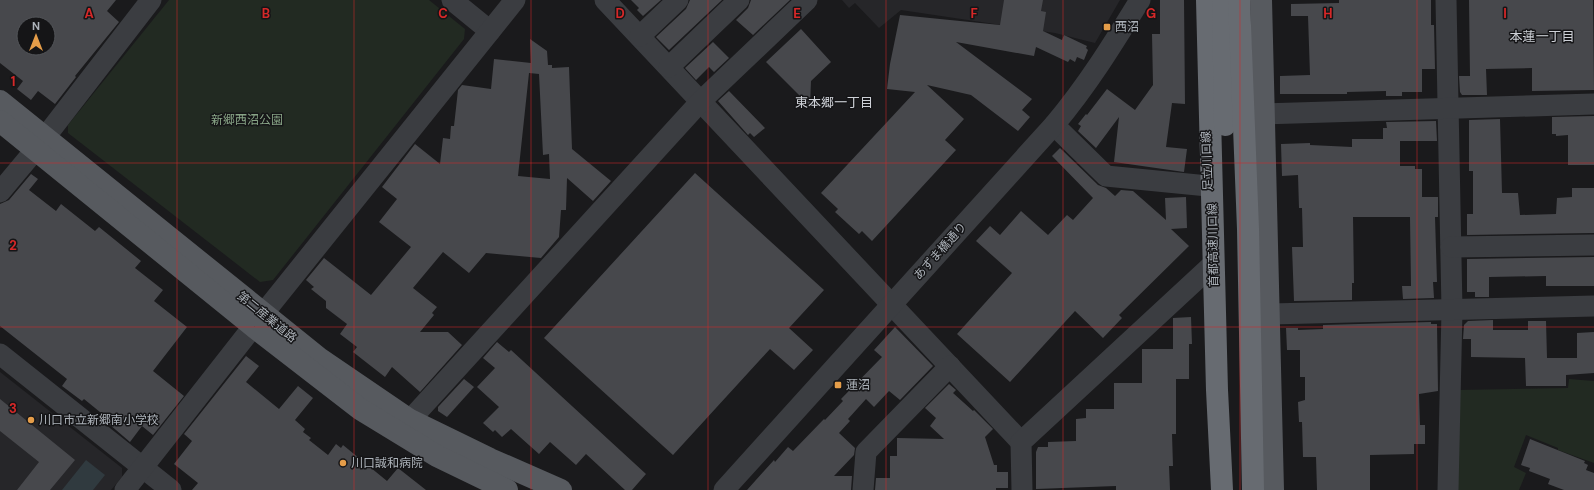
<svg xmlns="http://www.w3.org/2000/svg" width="1594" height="490" viewBox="0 0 1594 490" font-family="'DM Sans','Noto Sans JP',sans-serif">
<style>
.built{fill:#262629}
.green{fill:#222a22}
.water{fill:#303a3f}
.building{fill:#47484c;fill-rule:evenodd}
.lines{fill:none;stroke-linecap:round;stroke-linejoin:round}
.minor{stroke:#3b3d41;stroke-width:21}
.major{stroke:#575a5f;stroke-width:22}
.highway{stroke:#676b71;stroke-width:22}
.grid{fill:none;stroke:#d62828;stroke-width:1;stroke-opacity:0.55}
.poi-dot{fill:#e59d49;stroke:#151517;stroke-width:1.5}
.labels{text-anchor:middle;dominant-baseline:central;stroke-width:3;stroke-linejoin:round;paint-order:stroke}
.poi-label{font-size:12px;fill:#adb3ba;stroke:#151517;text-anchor:start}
.park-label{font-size:12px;fill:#88a486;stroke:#151517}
.street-label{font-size:12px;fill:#adb3ba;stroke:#151517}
.neighbourhood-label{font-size:13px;fill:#ced1d7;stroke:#151517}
.grid-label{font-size:13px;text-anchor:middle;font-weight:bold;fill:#d62828;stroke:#151517;stroke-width:3;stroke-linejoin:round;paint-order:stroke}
</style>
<rect width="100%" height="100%" fill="#1a1a1c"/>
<g class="built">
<path d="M842,0H1120L1095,43L1055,33L901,10L879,28L855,3L849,8Z"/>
<path d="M0,372L122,468V477L111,490H0Z"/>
</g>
<g class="green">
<path d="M169,0H429L465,29L464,39L273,280L260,282L68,133V125Z"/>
<path d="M1569,379L1594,381V463L1558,450V448L1526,435L1514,467L1526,473L1519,490H1455L1457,390L1568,388Z"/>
</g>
<path class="water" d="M86,460L105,475L93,490H62Z"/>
<g class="building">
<path d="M0,0H116L107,11L119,22L75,76L76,77L55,104L38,91L31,100L17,89L23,81L0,63ZM24,24H48V48H24Z"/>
<path d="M631,0H661L643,16L637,10L639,8Z"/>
<path d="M690,0H722L669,50L656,37L686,9Z"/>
<path d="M751,0H790L753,35L736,20L748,8Z"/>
<path d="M1004,0H1043L1041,11L1046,12L1043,31L1062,40L1064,35L1087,46L1086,48L1088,50L1084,60L1077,57L1075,62L1070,59L1068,62L1036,47L1034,56L956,42L1032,99L1022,110L1030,117L1018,131L971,95L927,85L964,119L945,140L956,150L872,241L862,231L859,234L835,212L838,209L821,193L915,92L887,89L890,64L900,15L1000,25Z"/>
<path d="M1160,0H1184L1185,104L1172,103L1166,147L1187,149L1184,172L1114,162L1119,117L1096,148L1078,131L1081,126L1078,124L1086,114L1087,115L1107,89L1135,110L1153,85L1152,34H1160Z"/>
<path d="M1339,0H1431V25H1434L1435,69H1422V92H1402V96H1386V91L1347,92V94H1280V76L1310,75L1308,16H1291V4L1339,3Z"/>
<path d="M1469,0H1593L1594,90L1532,91V68L1486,69L1487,95H1462L1460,92L1459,76H1470Z"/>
<path d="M801,29L831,62L811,81L810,106L766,62Z"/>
<path d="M530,39L547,51L548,65H552V68L569,67L572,149L611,181L593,201L567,178L566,210H561L559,237L541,258L486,253L469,273L443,252L413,288L437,307L432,313L434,315L420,332H448L462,345L420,392L392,367L385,377L353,352L357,347L340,334L347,324L326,308V301L311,289L314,287L306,280L324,258L371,295L411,247L379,222L397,199L382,187L415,144L440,164L443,138L450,139L451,126H454L458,90L462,85L491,89L494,59L531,63ZM529,73L539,74L543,155L549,154L550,179L518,176Z"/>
<path d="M713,42L729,58L714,72L709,67L696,80L685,68Z"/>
<path d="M729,91L765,128L754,137L750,133L748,135L718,101Z"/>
<path d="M1594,116V165H1568V135L1556,136V134H1552V117Z"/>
<path d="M1500,119L1502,193H1518L1520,215L1556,214L1557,198L1572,197V188H1594V233L1467,235V214H1473V171H1469V120Z"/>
<path d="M1436,121L1437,141H1400V166H1415V169H1422V197H1438V217H1435L1437,282H1433L1434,298L1403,299L1402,286H1411L1410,217H1353L1354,283H1352V300L1294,301L1292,247H1303L1302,208H1299L1298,175L1282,176L1281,144L1310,143V145L1352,147V139H1383V128H1387L1386,122Z"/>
<path d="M1060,148L1098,185L1106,188L1115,196L1121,190L1133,191L1166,220L1165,198L1186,197L1187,228L1171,229L1189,246L1119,315L1122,318L1103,338L1075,311L1010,382L957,334L1012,273L976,241L990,226L1000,235L1021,211L1048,235L1067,215L1073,220L1093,198L1052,156Z"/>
<path d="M695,173L824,290L789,328L813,350L794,370L770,349L673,455L544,338Z"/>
<path d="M31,174L38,179L29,190L56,211L61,204L95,231L99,227L141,261L135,268L163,290L154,301L187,327L153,371L184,396L153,435L142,426L130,442L109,424L111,421L84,399L82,401L62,386L67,379L0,326V204L9,200Z"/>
<path d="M1594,257V286H1546V276L1489,277V297H1475V292H1467V259Z"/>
<path d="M1191,317L1192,344H1189V379H1176V434H1172L1173,466H1169L1170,490H1116V486L1036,489V452L1038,447H1048V442L1076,441V419L1086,418V409H1114V383H1142V349H1173V318Z"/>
<path d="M1493,320V330H1528V321H1546L1547,358H1577V333L1594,332V373L1566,375V386H1526L1525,358L1471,357V339H1463L1464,325L1468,321Z"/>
<path d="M1431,322V324H1437L1438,391L1419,394L1420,425H1425V444H1414V454L1370,455V490H1317L1316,457H1303L1302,422H1299L1298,402L1305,400V377H1300V350H1287L1286,328H1298V330L1323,329V325Z"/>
<path d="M895,327L933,366L900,400L889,391L874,407L866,399L848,419L850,421L839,433L855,448L854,455L834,476H852L851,490H747L774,460L775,462L788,447L793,451L824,419L825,420L843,401L841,399L882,357L874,350Z"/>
<path d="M497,342L509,352L511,350L646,474L632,490H625L586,454L576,465L550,442L539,454L511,429L502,437L495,430L493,432L483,423L499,407L477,387L495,368L483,358Z"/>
<path d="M246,356L259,366L246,382L279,409L298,386L313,398L295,420L305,429L303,432L311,438L309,440L328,455L336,444L341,448L343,445L387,481L398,468L426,490H192L198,483L174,464L192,441L184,434Z"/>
<path d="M464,379L474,387L447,417L438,411V407Z"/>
<path d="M949,384L956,390L953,393L973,411L974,410L993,429L985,437L994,465H997V472H1008V488H996V490H875L876,478H890V456H897V438L944,439L930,426L936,418L925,408Z"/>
<path d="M0,399L75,460L50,490H17L39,462L0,431Z"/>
<path d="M1530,439L1585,461L1584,463L1588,465L1586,470L1594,473V490H1564L1548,484L1550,479L1529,471L1530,468L1521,465Z"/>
</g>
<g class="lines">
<g class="minor">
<path d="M452,0L490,31"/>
<path d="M605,0L1021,442"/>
<path d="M1446,0L1452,310L1448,490"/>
<path d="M640,36L678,0"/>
<path d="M669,67L739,0"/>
<path d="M1264,114L1594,104"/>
<path d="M1054,125L1106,176L1208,186"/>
<path d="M0,192L36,149L151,0"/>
<path d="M1451,247L1594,245"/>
<path d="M1269,314L1594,306"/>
<path d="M0,354L171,490"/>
<path d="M410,420L701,101L807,0"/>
<path d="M125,490L263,314L515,0"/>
<path d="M724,490L1054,125C1087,86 1113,44 1140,0"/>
<path d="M863,490L866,452L950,366"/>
<path d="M1022,490L1021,442L1210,267"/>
</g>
<g class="major">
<path d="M1261,0L1273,490"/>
<path d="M0,101L319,358L410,420L490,459L561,490"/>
<path d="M0,121L254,327L360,409L437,456L507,490"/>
</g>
<g class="highway">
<path d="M1207,0L1217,390L1222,490"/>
<path d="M1223,0L1225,125"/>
<path d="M1239,0L1248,229L1253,490"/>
</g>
</g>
<path class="grid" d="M177,0V490M354,0V490M531,0V490M708,0V490M886,0V490M1063,0V490M1240,0V490M1417,0V490M0,163H1594M0,327H1594"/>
<g class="poi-dot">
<rect x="1103" y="23" width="8" height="8" rx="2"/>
<rect x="834" y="381" width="8" height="8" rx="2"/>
<circle cx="31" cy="420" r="4"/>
<circle cx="343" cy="463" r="4"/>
</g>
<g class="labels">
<g class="poi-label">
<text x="1115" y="27">西沼</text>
<text x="846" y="385">蓮沼</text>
<text x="39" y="420">川口市立新郷南小学校</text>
<text x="351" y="463">川口誠和病院</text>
</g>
<g class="park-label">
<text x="247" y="120">新郷西沼公園</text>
</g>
<g class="street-label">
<text transform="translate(1207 161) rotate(-92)">足立川口線</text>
<text transform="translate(1213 245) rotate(-91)">首都高速川口線</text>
<text transform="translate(940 251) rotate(-48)">あずま橋通り</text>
<text transform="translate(267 317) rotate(39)">第二産業道路</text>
</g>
<g class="neighbourhood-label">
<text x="1542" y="36">本蓮一丁目</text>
<text x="834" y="102">東本郷一丁目</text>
</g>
</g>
<g class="grid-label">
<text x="89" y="18">A</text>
<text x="266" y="18">B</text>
<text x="443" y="18">C</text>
<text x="620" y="18">D</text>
<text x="797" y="18">E</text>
<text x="974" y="18">F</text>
<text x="1151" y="18">G</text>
<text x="1328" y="18">H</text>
<text x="1505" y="18">I</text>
<text x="13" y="86">1</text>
<text x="13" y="250">2</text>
<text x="13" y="413">3</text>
</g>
<g transform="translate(36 36)"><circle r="19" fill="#151517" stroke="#525458"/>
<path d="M0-3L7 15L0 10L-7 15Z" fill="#e59d49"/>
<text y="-6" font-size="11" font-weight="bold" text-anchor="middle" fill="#adb3ba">N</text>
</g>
</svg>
